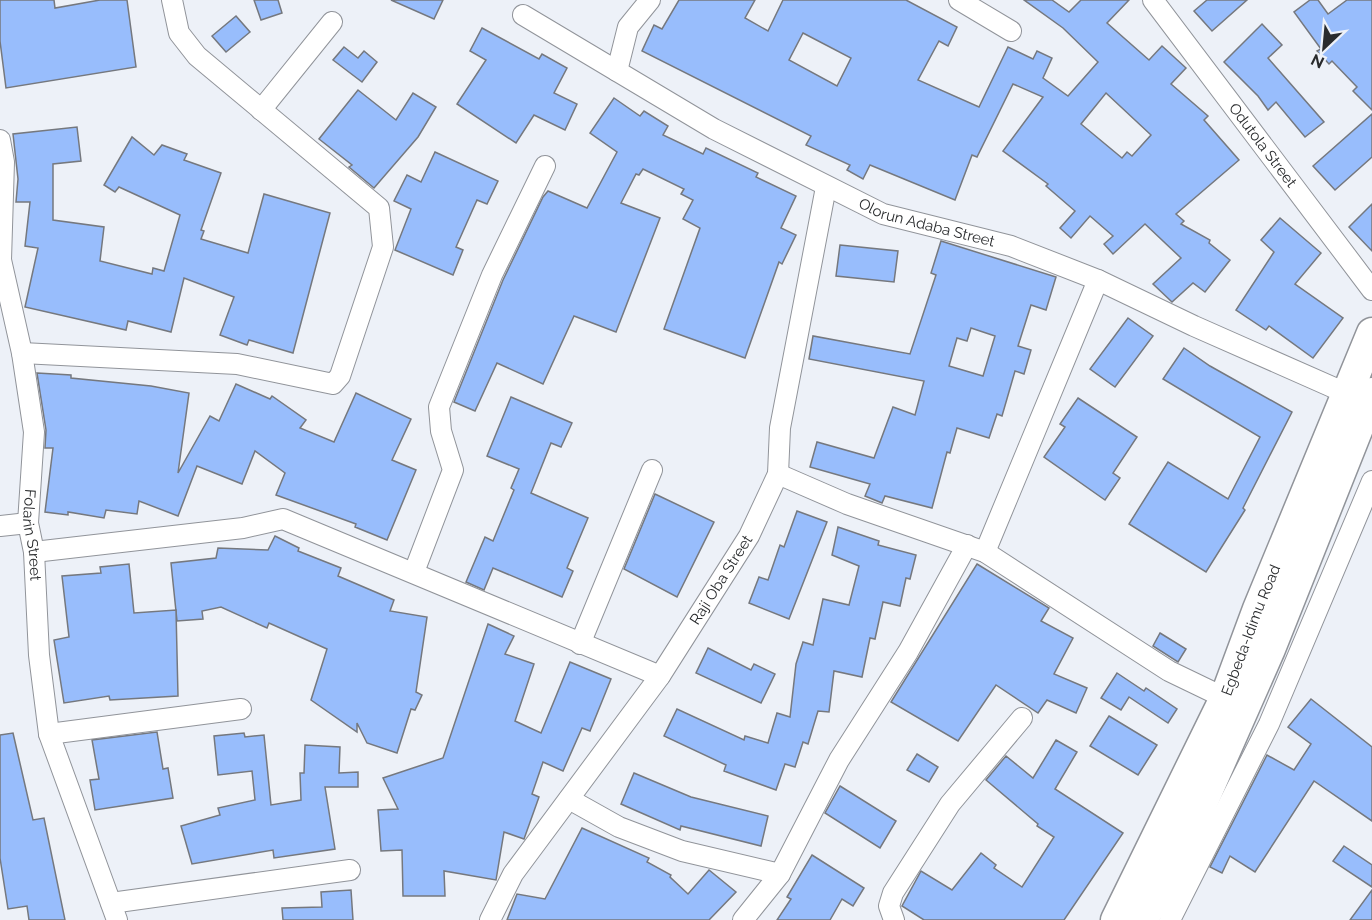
<svg xmlns="http://www.w3.org/2000/svg" width="1372" height="920" viewBox="0 0 1372 920" font-family="Raleway,sans-serif">
<style>
.building{fill:#98bdfc;stroke:#75787e;stroke-width:1.5;fill-rule:evenodd}
.lines{fill:none;stroke-linecap:round;stroke-linejoin:round}
.minor-casing{stroke:#91949a;stroke-width:22}
.primary-casing{stroke:#91949a;stroke-width:33}
.minor{stroke:#fff;stroke-width:20}
.primary{stroke:#fff;stroke-width:30}
.labels{text-anchor:middle;dominant-baseline:central;stroke-width:4.5;stroke-linejoin:round;paint-order:stroke}
.street-label{font-size:15px;fill:#292b2d;stroke:#edf1f8}
</style>
<rect width="100%" height="100%" fill="#edf1f8"/>
<g class="building">
<path d="M0,0H54L55,8L100,0H127L136,67L6,88L0,41Z"/>
<path d="M254,0H278L282,13L261,20Z"/>
<path d="M391,0H443L434,19Z"/>
<path d="M679,0H755L745,18L768,31L783,0H906L957,27L948,46L939,41L918,80L979,107L1008,47L1033,59L1037,51L1052,58L1043,78L1068,96L1098,62L1063,28L1024,0H1052L1069,12L1081,0H1129L1107,23L1149,60L1162,46L1186,68L1171,84L1208,116L1204,120L1239,160L1176,214L1184,221L1181,224L1210,240L1209,243L1230,260L1205,292L1193,283L1172,302L1153,284L1181,258L1145,224L1113,254L1104,244L1113,236L1090,216L1071,238L1060,228L1075,211L1046,186L1048,184L1003,151L1043,97L1013,84L977,157L972,155L955,200L870,165L863,179L847,170L850,165L806,145L811,136L642,51L654,25L662,29ZM803,33L851,58L837,86L789,60ZM1106,93L1151,135L1132,156L1127,152L1122,158L1081,124Z"/>
<path d="M1207,0H1247L1212,31L1194,11Z"/>
<path d="M1310,0H1318L1328,14L1347,0H1372V110L1353,91L1357,87L1332,61L1329,64L1317,51L1321,49L1294,12Z"/>
<path d="M236,16L250,32L226,52L212,36Z"/>
<path d="M1262,24L1282,45L1268,58L1324,122L1305,137L1276,102L1268,110L1258,96L1224,62Z"/>
<path d="M482,28L539,59L542,54L567,68L554,93L577,104L565,130L534,115L516,143L457,104L486,60L470,51Z"/>
<path d="M344,47L358,58L364,51L377,62L362,82L333,60Z"/>
<path d="M358,90L396,120L413,93L436,107L418,137L374,188L349,167L352,165L319,139Z"/>
<path d="M614,98L640,116L644,111L668,126L663,135L703,154L706,148L758,173L756,177L796,196L781,228L796,235L782,264L779,262L745,358L664,329L700,228L683,219L693,200L681,194L684,189L643,169L639,175L636,174L621,203L660,218L616,332L574,316L543,384L497,363L475,411L454,402L503,280L543,197L548,191L587,208L617,152L590,133Z"/>
<path d="M1372,114V157L1335,190L1313,166Z"/>
<path d="M77,127L81,161L53,164V220L104,227L100,261L152,274L153,268L164,271L180,215L119,187L115,192L104,185L132,137L154,155L162,145L187,154L184,160L221,173L201,230L204,231L201,239L248,253L264,194L330,213L293,353L249,340L247,345L220,335L234,297L184,278L171,332L128,321L126,330L25,307L38,248L25,246L30,202H16L18,179L13,134Z"/>
<path d="M435,152L498,181L487,204L477,200L456,247L463,250L453,275L395,250L411,209L394,201L407,175L421,182Z"/>
<path d="M1372,204V251L1349,227Z"/>
<path d="M1280,218L1321,253L1295,284L1343,318L1313,358L1269,326L1266,330L1236,310L1274,252L1261,240Z"/>
<path d="M941,241L1056,277L1046,310L1031,305L1018,346L1031,350L1024,374L1015,371L1002,416L997,414L989,438L957,428L950,453L947,452L932,508L885,496L882,503L865,496L870,484L810,467L817,442L874,458L893,407L915,415L924,381L809,359L813,336L910,354L936,275L931,273ZM971,328L995,336L983,376L949,366L957,338L967,341Z"/>
<path d="M840,245L898,251L894,282L836,276Z"/>
<path d="M1128,318L1153,336L1115,387L1090,369Z"/>
<path d="M1184,348L1210,366L1292,412L1243,508L1245,510L1206,572L1129,524L1168,462L1228,499L1260,437L1163,379Z"/>
<path d="M37,373L71,375V378L151,386L189,393L178,473L210,416L219,421L236,384L270,399L272,396L306,420L300,428L334,442L356,393L411,419L392,460L416,470L387,540L355,527L356,524L276,495L285,473L255,451L242,484L197,466L178,516L139,501L137,514L106,510L104,518L68,512V515L45,512L53,448H45L46,430Z"/>
<path d="M511,397L572,423L561,447L551,443L531,493L588,518L567,568L573,571L562,597L493,568L484,590L466,582L485,537L493,541L514,490L511,488L519,469L487,456Z"/>
<path d="M1078,398L1137,437L1113,473L1120,478L1105,500L1044,457L1065,427L1060,424Z"/>
<path d="M655,494L714,522L677,597L624,569Z"/>
<path d="M797,511L827,522L789,619L749,603L759,577L768,580L780,545L784,547Z"/>
<path d="M838,527L879,541L878,545L916,555L910,579L906,578L900,606L883,602L875,639L870,638L862,677L834,671L829,712L818,711L808,744L803,742L795,767L785,764L776,790L724,771L726,765L664,736L677,709L744,740L745,736L768,743L777,713L790,717L796,664L803,642L813,645L823,599L849,605L859,566L832,555Z"/>
<path d="M275,536L299,548L298,551L341,568L338,576L394,600L390,611L427,617L416,692L422,695L415,710L411,709L397,753L367,743L357,723V732L311,700L327,649L269,623L267,628L221,607L202,611L203,619L177,621L171,563L216,558L218,548L268,550Z"/>
<path d="M129,564L134,613L176,610L178,696L110,700L109,696L64,703L54,640L69,637L62,576L101,573L100,567Z"/>
<path d="M977,564L1049,608L1041,621L1073,638L1054,674L1087,688L1076,713L1047,700L1038,713L996,685L958,741L891,702Z"/>
<path d="M488,624L514,636L505,654L534,664L515,721L541,733L570,662L611,679L590,731L582,728L563,771L543,762L532,794L539,797L524,839L504,832L496,880L444,871L445,896H403L402,850L381,851L378,810L398,809L383,778L443,758Z"/>
<path d="M1160,633L1186,649L1178,662L1153,646Z"/>
<path d="M708,648L751,670L754,664L775,674L761,703L696,673Z"/>
<path d="M1117,673L1144,691L1146,688L1177,709L1168,723L1129,697L1121,710L1101,698Z"/>
<path d="M1311,699L1372,747V821L1314,781L1255,872L1230,856L1222,873L1210,867L1267,755L1294,770L1311,744L1288,727Z"/>
<path d="M1109,716L1157,745L1138,775L1090,746Z"/>
<path d="M157,732L163,769L168,768L173,798L95,810L90,780L99,779L92,740Z"/>
<path d="M13,733L33,820L44,818L65,920H29L27,906L8,909L0,858V735Z"/>
<path d="M244,733L245,737L264,735L271,805L301,800L300,773H304L305,745L340,747L339,773L358,772V787H325L335,849L274,858L273,850L192,864L181,826L220,815L218,808L255,800L252,771L218,775L214,736Z"/>
<path d="M1056,740L1077,752L1055,789L1123,833L1064,920H924L902,906L921,871L952,890L981,853L996,865L994,868L1022,887L1054,837L1037,826L1038,824L986,780L1006,756L1033,778Z"/>
<path d="M917,754L938,767L929,782L907,770Z"/>
<path d="M634,773L691,797L768,816L761,846L681,826L680,830L621,804Z"/>
<path d="M840,786L896,821L880,848L825,813Z"/>
<path d="M582,828L649,858L647,862L671,875L670,877L688,894L709,870L736,892L709,920H507L517,894L545,899Z"/>
<path d="M1344,846L1372,865V887L1333,861Z"/>
<path d="M812,855L864,888L853,906L842,899L830,920H777L791,899L787,897Z"/>
<path d="M351,890L353,920H283L282,908L322,907L321,892Z"/>
<path d="M1372,890V920H1350Z"/>
</g>
<g class="lines">
<g class="minor-casing">
<g id="minor">
<path d="M959,0L1011,31"/>
<path id="s1" d="M1153,0L1372,290"/>
<path id="s2" d="M523,15L714,129L883,214L1011,246L1098,280L1194,326L1348,394"/>
<path d="M617,71L628,27L650,0"/>
<path d="M261,110L332,22"/>
<path id="s3" d="M0,140L4,162L1,260L22,353L34,432L28,523L34,552L39,655L49,734L117,920"/>
<path d="M22,353L237,364L333,384L340,376L383,247L379,208L197,56L179,33L172,0"/>
<path d="M778,474L847,504L985,552L1169,671L1225,698"/>
<path d="M0,526L28,523"/>
<path d="M34,552L243,528L283,519L660,676"/>
<path d="M985,552L1098,280"/>
<path d="M414,572L453,470L441,431L439,407L492,275L545,166"/>
<path d="M580,644L652,470"/>
<path d="M49,734L241,709"/>
<path d="M569,799L619,827L682,851L780,874"/>
<path d="M111,903L350,870"/>
<path id="s4" d="M490,920L513,874L660,676L749,536L778,474L780,428L826,187"/>
<path d="M743,920L780,874L839,760L908,652L967,545"/>
<path d="M894,920L889,906L893,893L950,804L1022,718"/>
<path d="M1170,920L1269,724L1372,481"/>
</g>
</g>
<g class="primary-casing">
<g id="primary">
<path id="s5" d="M1116,920L1225,698L1258,609L1372,333"/>
<path d="M1143,920L1203,801L1270,649L1372,393"/>
</g>
</g>
<use href="#minor" class="minor"/>
<use href="#primary" class="primary"/>
</g>
<g class="labels">
<g class="street-label">
<text stroke="none"><textPath href="#s1" startOffset="182">Odutola Street</textPath></text>
<text stroke="none"><textPath href="#s2" startOffset="456">Olorun Adaba Street</textPath></text>
<text stroke="none"><textPath href="#s3" startOffset="399">Folarin Street</textPath></text>
<text stroke="none"><textPath href="#s4" startOffset="412">Raji Oba Street</textPath></text>
<text stroke="none"><textPath href="#s5" startOffset="320">Egbeda-Idimu Road</textPath></text>
</g>
</g>
<g transform="translate(1324 48) rotate(206)" stroke="#edf1f8" stroke-width="4.5" paint-order="stroke">
<path d="M0-4.5L10 22L0 15L-10 22Z" fill="#292b2d"/>
<text y="-9" font-size="16" font-weight="bold" text-anchor="middle" fill="#292b2d">N</text>
</g>
</svg>
